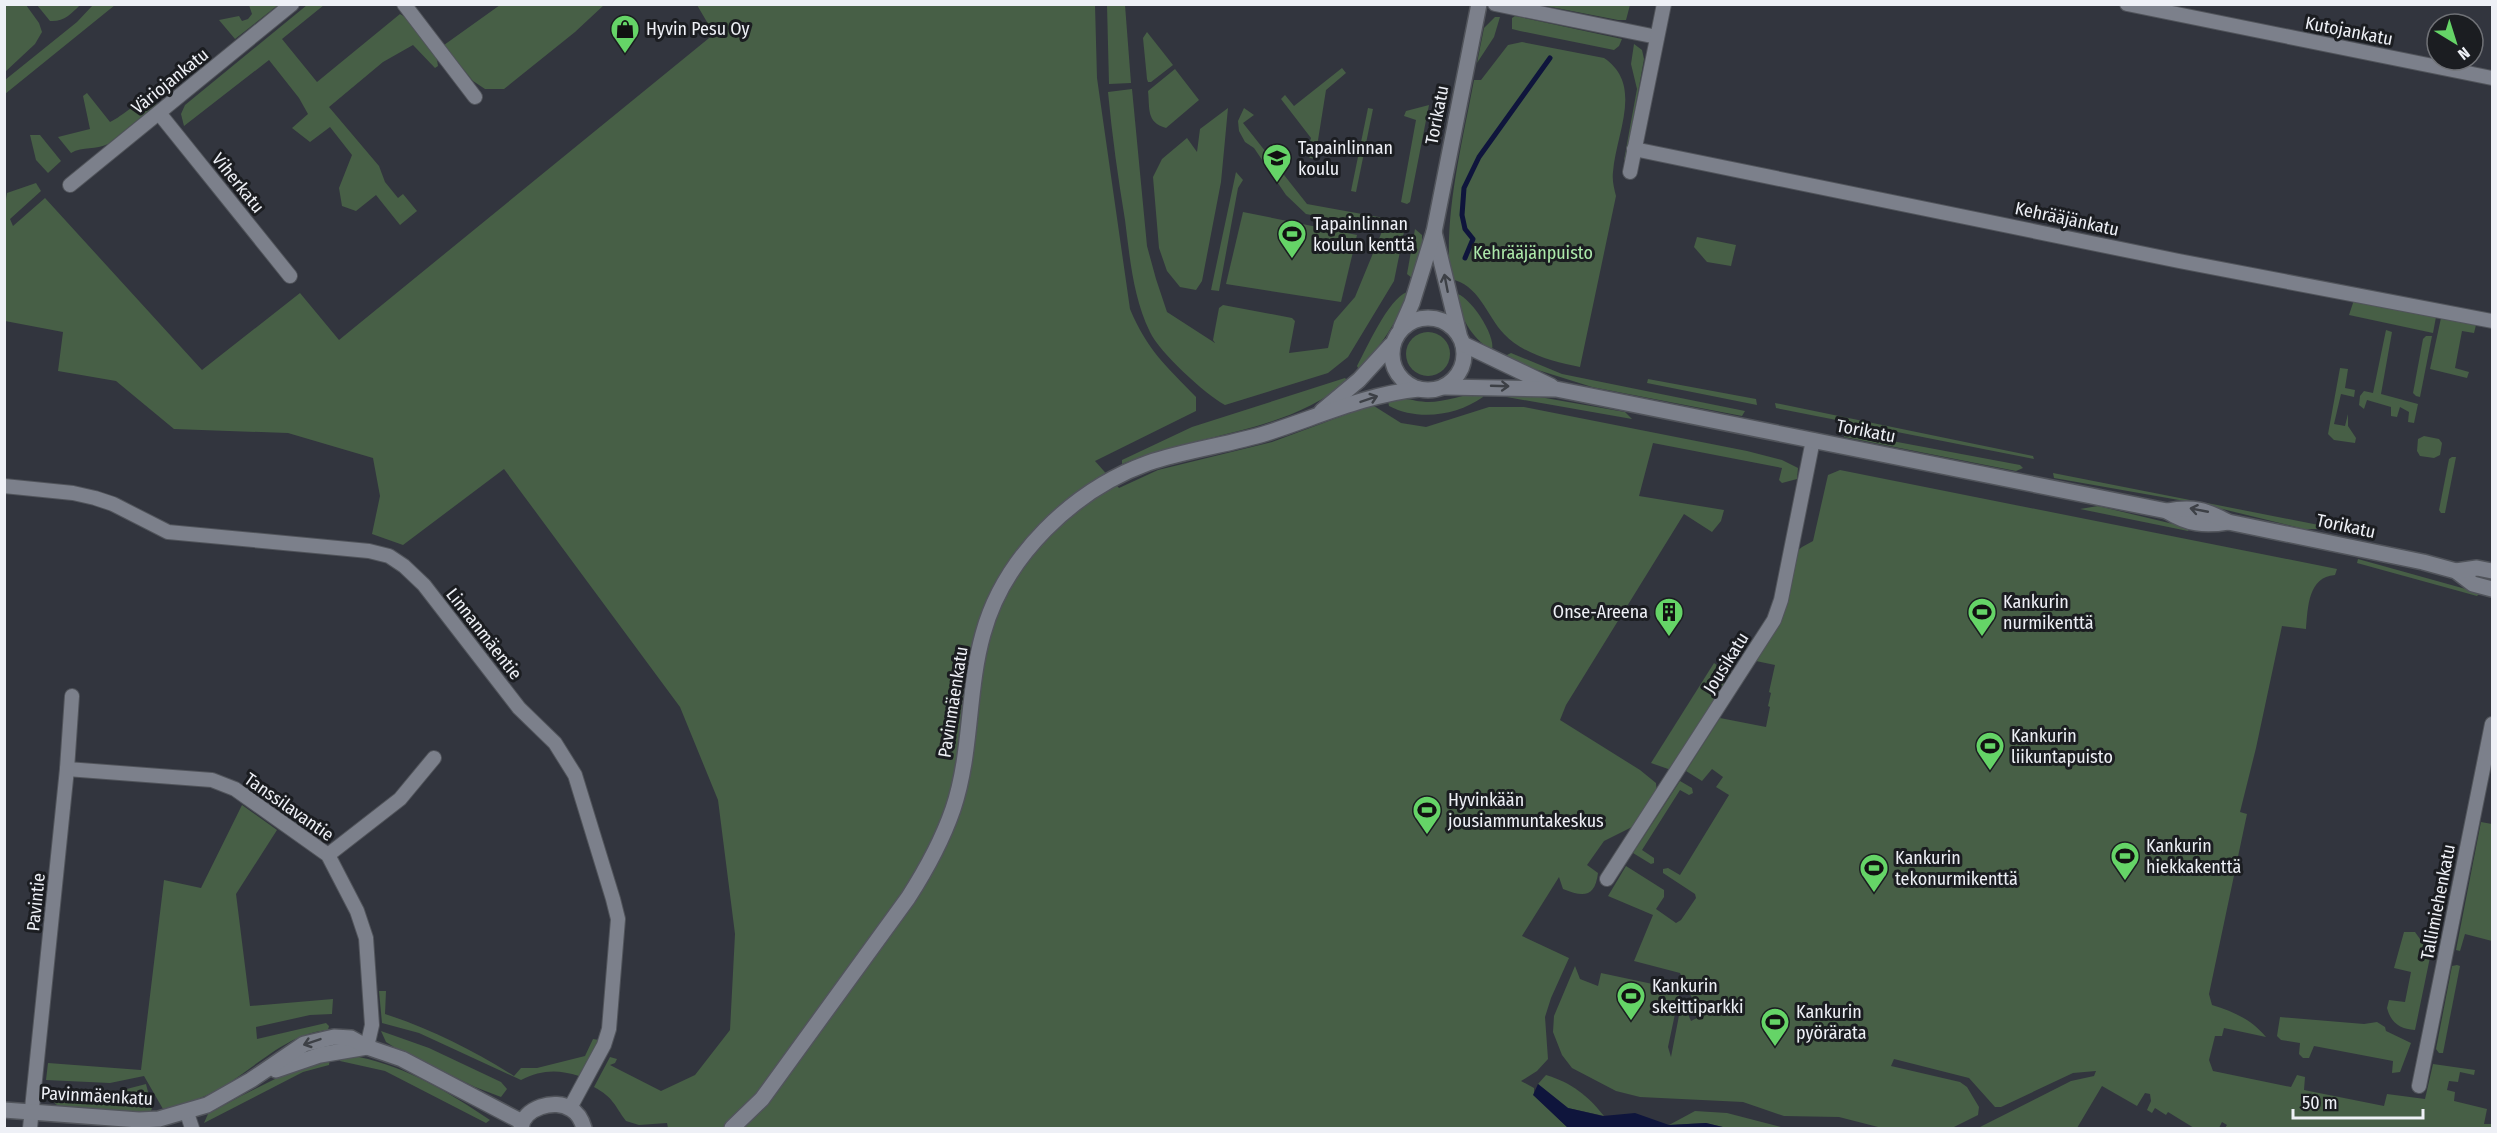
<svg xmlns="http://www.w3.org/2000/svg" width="2497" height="1133" viewBox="0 0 2497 1133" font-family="'Fira Sans Condensed',sans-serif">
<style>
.green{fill:#475f46}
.water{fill:#0f153c}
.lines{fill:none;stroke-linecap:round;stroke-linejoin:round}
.stream{stroke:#0f153c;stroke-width:5}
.minor-casing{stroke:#51545b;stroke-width:16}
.tertiary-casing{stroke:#51545b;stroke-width:18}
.minor{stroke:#7c808b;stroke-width:14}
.tertiary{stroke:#7c808b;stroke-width:15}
.oneway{stroke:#3d4046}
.labels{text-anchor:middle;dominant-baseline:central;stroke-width:6;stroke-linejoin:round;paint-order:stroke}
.poi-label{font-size:18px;fill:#eef0f6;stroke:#1b1d21;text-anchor:start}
.street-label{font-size:18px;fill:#eef0f6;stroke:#1b1d21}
.park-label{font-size:18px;fill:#ace9aa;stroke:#1b1d21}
</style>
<rect width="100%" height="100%" fill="#32353e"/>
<g class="green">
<path d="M4,5H26L39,23L42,32L35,44L5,72Z"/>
<path d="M37,5H80C71,14 64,22 50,21Z"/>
<path d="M93,5H115L5,94V80L77,22Z"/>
<path d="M249,5H278L235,39L219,20L239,16L242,21L248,19L252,14Z"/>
<path d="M307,5H324L282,39L317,82L400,14C415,23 437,48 438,66L435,68L413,45L383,62L329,107L379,166L385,182L398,198L403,194L417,211L400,225L376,195L356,211L342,206L339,188L352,155L330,127L310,142L292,128L308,114L299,98L269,60L184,126L181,114L185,105Z"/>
<path d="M500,5V4L604,5L575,32L504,89H485L473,81L444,45Z"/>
<path d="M697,5H1095L1097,78L1130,309C1147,350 1167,367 1196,397V411L1095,461L1119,488L1158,470L1272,442L1369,406H1374L1401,423L1426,427L1489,407H1524L1747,451L1782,460L1798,468L1797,479L1782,483L1779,480L1782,468L1653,443L1639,496L1724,510L1721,521L1712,532L1684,514L1566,705L1560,720L1640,770L1656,783L1657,794L1632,827L1604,841L1587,865L1598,873C1595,898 1583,897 1563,889L1559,877L1522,936L1569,958L1551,998L1545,1017L1548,1059L1537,1071L1521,1081L1534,1088V1095L1568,1128H668L667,1123L639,1125L626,1121C614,1105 614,1098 594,1087L610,1057L617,1059L615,1063L610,1065L661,1091L695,1075L730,1030L735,934L718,800L680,707L504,469L403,545L372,534L380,496L373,458L288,433L174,429L116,381L58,371L63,332L5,321L4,198L6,199L7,193L36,183L41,191L10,219L13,226L45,198L202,370L300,293L339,340L714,34Z"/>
<path d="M1107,5H1125L1131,83L1109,84Z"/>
<path d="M1541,5H1630L1626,20H1618Z"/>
<path d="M1515,16L1622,39L1619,46L1614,50L1520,31L1512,29V18Z"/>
<path d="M1495,17H1500L1494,37L1477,63L1484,28Z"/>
<path d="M1147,32L1173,65L1151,82H1148L1147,79L1143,38Z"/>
<path d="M1522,42L1604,58C1644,85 1616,133 1613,172C1612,180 1614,188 1616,196L1580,367C1554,362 1523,354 1504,334C1486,315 1479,284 1450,279C1444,212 1462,145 1474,80H1481L1508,45Z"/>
<path d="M1634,44L1642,50L1644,59L1626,159L1624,160L1637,89L1631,64Z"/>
<path d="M1342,68L1346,73L1326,90L1315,159L1310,158L1306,154L1311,138L1281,99L1285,95L1294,106Z"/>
<path d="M1175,69L1199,100L1166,128C1146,122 1150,109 1148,91Z"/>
<path d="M1132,89L1147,246L1156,279L1167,312L1215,343L1213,340L1219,308L1223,305L1292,318L1295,321L1289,353L1328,348L1334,321L1355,297L1383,229L1306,214L1286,195L1254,148L1245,142L1239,131L1238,121L1244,108L1254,115L1243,123L1307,204L1406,222L1394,281L1348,357L1328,373L1225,405C1206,395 1159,352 1150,332C1133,297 1130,259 1125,220C1118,178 1112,135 1108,92Z"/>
<path d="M87,93L110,122C123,116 140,99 150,98L157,104L108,144C96,150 83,146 71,153L58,137L90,129L83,96Z"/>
<path d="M1429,105L1410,202L1407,204L1401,202L1416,120L1404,116L1406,111Z"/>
<path d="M1228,108L1221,182L1202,281L1196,290L1180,287L1167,271L1159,248L1153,177L1162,159L1187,138L1197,152L1200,129Z"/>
<path d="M1368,108L1373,109L1356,192L1351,191Z"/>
<path d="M30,135H40L61,161L48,173L36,160Z"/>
<path d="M1236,172L1243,180L1238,188L1219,291L1211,290Z"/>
<path d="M1243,212L1357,235L1341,302L1226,284Z"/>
<path d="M1415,229L1422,235V245L1412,278L1407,274Z"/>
<path d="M1697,237L1736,245L1731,266L1707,262L1694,247Z"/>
<path d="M1407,292C1404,313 1375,354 1359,370L1357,366C1367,348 1388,299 1407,292Z"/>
<path d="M1454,293C1469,294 1496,335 1492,350C1469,337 1462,317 1454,293Z"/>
<path d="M2354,300L2436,317L2433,333L2349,315Z"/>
<path d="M2441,318L2476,325L2474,333L2462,331L2455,368L2469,372L2467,378L2430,369Z"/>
<path d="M2386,330L2392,332L2381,394L2418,404L2414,423L2408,422L2409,412L2400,407L2397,417L2391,416V407L2367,400L2364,409L2359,405L2360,396L2364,391L2373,393Z"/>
<circle cx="1428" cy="354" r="22"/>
<path d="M2426,336H2432L2420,397L2416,396L2413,393L2423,339Z"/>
<path d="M1511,353L1562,374L1745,411L1742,416L1592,387L1525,366L1505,356Z"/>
<path d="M2340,368L2348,369L2345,388L2355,390L2354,397L2341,394L2334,424L2345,426L2348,414V426L2356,438L2355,443L2334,440L2328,434Z"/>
<path d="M1345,378L1348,381C1285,434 1197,433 1122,464V460L1192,427Z"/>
<path d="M1648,379L1756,399L1757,405L1647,383Z"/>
<path d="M1482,393L1483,397C1456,416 1418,421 1389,406L1388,401C1406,396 1410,401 1426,402C1442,403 1464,394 1482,393Z"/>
<path d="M1496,393L1534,396L1625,412L1632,419L1501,396L1496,395Z"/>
<path d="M1775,403L2033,456L2034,459L1776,408Z"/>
<path d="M1844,432L2020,465L2023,468L2016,471L1844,437Z"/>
<path d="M2424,436L2439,439L2442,443L2440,455L2434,458L2420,456L2417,451L2418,439Z"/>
<path d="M2452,457H2456L2445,513H2441L2439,510L2449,459Z"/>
<path d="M1840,470L2337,569L2335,575C2308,577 2308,607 2306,629L2282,626L2256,748L2240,812L2247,814L2209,994L2212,1005C2234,1012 2251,1019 2266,1037L2224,1028L2222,1036H2215L2209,1060L2213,1071L2291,1087L2297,1075L2305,1077L2304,1090L2384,1106L2387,1094L2425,1099L2433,1064L2475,1070L2474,1075L2460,1072L2458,1082L2449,1081L2447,1090L2455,1092L2454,1101L2487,1109L2484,1124H2492V1128H2225L2227,1125L2222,1122L2219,1128H2194L2168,1112L2166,1115L2155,1108L2152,1113L2147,1110L2151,1101L2150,1094L2145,1093L2137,1106L2102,1086L2077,1128H1978L2071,1081L2094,1076L2096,1071L2073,1073L2001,1107H1995L1969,1078L1894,1059L1891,1066L1960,1082L1967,1087L1979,1107L1978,1115L1952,1128H1882L1839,1117L1784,1116L1743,1102L1640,1097L1616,1091L1572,1068L1562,1055L1553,1032L1554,1016L1575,966L1580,979L1598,986L1601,973L1676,989L1679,995L1668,1047L1671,1057L1682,1000L1691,1021L1703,1015L1691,996L1680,973L1634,961L1653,915L1608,896L1626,866L1664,890V897L1656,909L1676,923L1681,920L1696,898L1695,894L1663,873V869L1668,868L1680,875L1729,795L1716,787L1723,777L1712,769L1702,781L1686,771L1720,718L1766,727L1770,707L1768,706L1771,693L1769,692L1775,665L1756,661L1783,614L1795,553L1802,547L1813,541L1828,475Z"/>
<path d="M2053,473L2190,500L2196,503L2054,478Z"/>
<path d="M2207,503L2339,529H2304L2206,505Z"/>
<path d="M2098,506L2190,528L2188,531L2080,509Z"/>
<path d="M2358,559L2480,593L2477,596L2357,563Z"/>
<path d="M1714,663L1731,675L1671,770L1651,763Z"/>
<path d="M1680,781L1692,788L1693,793L1689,795L1680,790L1642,850L1654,858V863L1651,864L1633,853Z"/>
<path d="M242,805L277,830L236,894L250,1006L333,999L332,1014L310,1015L256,1027L257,1039L326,1023L329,1026L328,1030C285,1034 256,1068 219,1089C201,1099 183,1104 163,1109L144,1076L110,1083L46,1080L48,1063L141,1070L164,880L201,888Z"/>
<path d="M2481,822L2492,824V941L2465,934L2460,951L2456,950Z"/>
<path d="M2404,932H2415L2420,939L2434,938L2415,1030C2400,1029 2391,1023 2387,1008L2389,1000L2405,1002L2411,972L2394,968Z"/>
<path d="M2457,965L2460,966L2443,1053H2439L2436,1049L2452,966Z"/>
<path d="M379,991H386L385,1014C431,1029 473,1050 514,1076L521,1068H537L585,1056L593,1039L599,1040L579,1076C557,1069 541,1070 521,1080L419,1033L382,1023Z"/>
<path d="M2280,1017L2364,1024L2377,1022L2385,1027L2386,1031L2411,1043L2400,1072L2392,1073L2393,1061L2314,1046L2309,1058H2303L2299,1054L2300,1043L2281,1040L2277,1036Z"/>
<path d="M381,1031L429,1048L501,1082L507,1089L501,1097L475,1087L394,1047L386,1042Z"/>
<path d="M359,1057C407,1067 450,1093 490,1120L486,1123L385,1071L340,1061L341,1058Z"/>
<path d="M330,1058L329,1065L303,1072L204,1123L208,1114L241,1096L299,1067Z"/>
<path d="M1546,1075C1572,1083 1587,1095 1604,1116L1568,1108L1538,1084Z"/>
<path d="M146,1084L152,1108L151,1111L138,1113L58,1106L46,1095L45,1089L119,1091Z"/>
<path d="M1695,1111L1727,1113L1785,1128H1727L1706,1123L1669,1125Z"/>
</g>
<path class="water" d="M1538,1084L1568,1108L1603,1116L1635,1113L1669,1125L1706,1123L1727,1128H1568L1533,1095Z"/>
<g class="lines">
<path class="stream" d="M1465,258L1473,239L1465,229L1462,215L1464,188L1479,157L1550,58"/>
<g class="minor-casing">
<g id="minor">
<path d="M404,4L475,97"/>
<path d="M1495,4L1657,37"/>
<path d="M2127,4L2492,78"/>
<path d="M159,113L290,276"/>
<path d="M1634,149L2179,261L2492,321"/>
<path d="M1630,172L1664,4"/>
<path d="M70,185L292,4"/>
<path d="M4,486L73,493L95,498L113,504L168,532L369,551L389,556L404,566L424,585L519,708L555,743L575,775L613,899L618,919L609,1029L604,1045L570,1108"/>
<path d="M67,769L212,780L235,789L328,855L357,911L366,938L372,1025L367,1047"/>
<path d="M328,855L400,799L434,758"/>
<path d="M1607,879L1774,620L1781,600L1813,440"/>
<path d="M2419,1086L2492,724"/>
<path d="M187,1113L192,1128"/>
<path d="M30,1128L67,769L72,696"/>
</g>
</g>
<g class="tertiary-casing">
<g id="tertiary">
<path d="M1434,232L1459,334"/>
<circle cx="1428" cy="354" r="36"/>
<path d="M1401,328L1412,303L1434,232L1479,4"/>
<path d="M1463,344L1551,386"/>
<path d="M1445,387L1556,389L2167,511C2188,524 2204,526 2228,522"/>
<path d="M1322,411L1359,380L1391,345"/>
<path d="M2167,511C2193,506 2206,510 2228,522L2423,562L2456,571L2473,584L2492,589"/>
<path d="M2456,571L2477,568L2492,571"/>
<path d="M276,1070L320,1055L367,1047"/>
<path d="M4,1110L139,1120L159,1119L207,1105L251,1080L304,1044L334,1037L351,1038L367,1047L402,1059L522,1122"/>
<path d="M521,1128C523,1108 555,1098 571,1109C578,1113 582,1121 584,1128"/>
<path d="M732,1128L762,1099L908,898C926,870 942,841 953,809C972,753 967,691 983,634C1004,557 1073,490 1148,463C1186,450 1228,445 1267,433C1317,417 1367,394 1419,389"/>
</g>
</g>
<use href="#minor" class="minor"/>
<use href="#tertiary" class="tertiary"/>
</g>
<defs><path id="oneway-shaft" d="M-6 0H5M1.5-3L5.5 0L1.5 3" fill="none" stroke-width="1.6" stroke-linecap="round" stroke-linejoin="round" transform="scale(1.5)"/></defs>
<g class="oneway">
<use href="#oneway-shaft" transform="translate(1446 283) rotate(-101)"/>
<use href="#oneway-shaft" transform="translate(1500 386) rotate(2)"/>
<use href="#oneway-shaft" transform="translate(1369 399) rotate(-19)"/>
<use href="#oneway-shaft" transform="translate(2199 510) rotate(-169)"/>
<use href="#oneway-shaft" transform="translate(312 1042) rotate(161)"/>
</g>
<defs>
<g id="shop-pin" transform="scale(1.5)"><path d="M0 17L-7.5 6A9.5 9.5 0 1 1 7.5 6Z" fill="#65d467" stroke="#1b1d21"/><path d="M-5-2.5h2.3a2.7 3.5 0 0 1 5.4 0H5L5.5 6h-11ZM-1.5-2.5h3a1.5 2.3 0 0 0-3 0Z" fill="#111"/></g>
<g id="school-pin" transform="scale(1.5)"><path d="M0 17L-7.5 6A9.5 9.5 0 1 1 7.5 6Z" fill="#65d467" stroke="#1b1d21"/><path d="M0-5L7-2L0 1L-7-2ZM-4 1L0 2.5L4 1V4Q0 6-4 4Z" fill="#111"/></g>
<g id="stadium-pin" transform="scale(1.5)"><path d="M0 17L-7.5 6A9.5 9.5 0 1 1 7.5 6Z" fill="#65d467" stroke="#1b1d21"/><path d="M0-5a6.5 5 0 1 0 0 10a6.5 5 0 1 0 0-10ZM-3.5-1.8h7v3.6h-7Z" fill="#111"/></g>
<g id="building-pin" transform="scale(1.5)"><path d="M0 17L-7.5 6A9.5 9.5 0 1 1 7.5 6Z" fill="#65d467" stroke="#1b1d21"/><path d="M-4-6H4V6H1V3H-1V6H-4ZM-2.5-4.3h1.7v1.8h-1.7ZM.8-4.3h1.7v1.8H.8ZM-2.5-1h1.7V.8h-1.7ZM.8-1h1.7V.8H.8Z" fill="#111"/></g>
</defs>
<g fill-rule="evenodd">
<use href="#shop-pin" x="625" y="29"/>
<use href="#school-pin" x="1277" y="158"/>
<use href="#stadium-pin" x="1292" y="234"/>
<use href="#building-pin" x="1669" y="612"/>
<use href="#stadium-pin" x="1982" y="612"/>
<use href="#stadium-pin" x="1990" y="746"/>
<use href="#stadium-pin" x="1427" y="810"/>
<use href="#stadium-pin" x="2125" y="856"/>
<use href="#stadium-pin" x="1874" y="868"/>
<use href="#stadium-pin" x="1631" y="996"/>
<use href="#stadium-pin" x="1775" y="1022"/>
</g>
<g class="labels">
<g class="poi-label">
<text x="646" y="29">Hyvin Pesu Oy</text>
<text x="1298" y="148">Tapainlinnan<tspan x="1298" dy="21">koulu</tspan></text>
<text x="1313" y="224">Tapainlinnan<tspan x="1313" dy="21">koulun kenttä</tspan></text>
<text x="2003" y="602">Kankurin<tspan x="2003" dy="21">nurmikenttä</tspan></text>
<text x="1648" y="612" text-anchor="end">Onse-Areena</text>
<text x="2011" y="736">Kankurin<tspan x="2011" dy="21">liikuntapuisto</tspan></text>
<text x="1448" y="800">Hyvinkään<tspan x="1448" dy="21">jousiammuntakeskus</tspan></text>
<text x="2146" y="846">Kankurin<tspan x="2146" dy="21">hiekkakenttä</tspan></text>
<text x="1895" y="858">Kankurin<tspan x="1895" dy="21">tekonurmikenttä</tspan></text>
<text x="1652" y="986">Kankurin<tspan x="1652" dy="21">skeittiparkki</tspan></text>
<text x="1796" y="1012">Kankurin<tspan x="1796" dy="21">pyörärata</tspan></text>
</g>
<g class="street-label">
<text transform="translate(2349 31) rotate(11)">Kutojankatu</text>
<text transform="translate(170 81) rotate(-39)">Väriojankatu</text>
<text transform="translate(1437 115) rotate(-79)">Torikatu</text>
<text transform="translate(238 183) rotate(51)">Viherkatu</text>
<text transform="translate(2067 219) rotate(12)">Kehrääjänkatu</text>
<text transform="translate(1866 431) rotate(11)">Torikatu</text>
<text transform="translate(2346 526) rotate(12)">Torikatu</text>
<text transform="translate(484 634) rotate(52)">Linnanmäentie</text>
<text transform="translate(1726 663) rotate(-58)">Jousikatu</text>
<text transform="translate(953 702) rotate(-81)">Pavinmäenkatu</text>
<text transform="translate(289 807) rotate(35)">Tanssilavantie</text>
<text transform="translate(36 902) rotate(-84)">Pavintie</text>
<text transform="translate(2438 902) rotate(-79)">Tallimiehenkatu</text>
<text transform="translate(97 1096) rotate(3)">Pavinmäenkatu</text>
</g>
<g class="park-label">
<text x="1533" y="253">Kehrääjänpuisto</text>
</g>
</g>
<rect width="2497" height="1133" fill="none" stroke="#eef0f6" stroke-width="12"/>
<g transform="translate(2455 42) rotate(142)"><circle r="28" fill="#1b1d21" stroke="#6f7176" stroke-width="1.5"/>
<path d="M0-4.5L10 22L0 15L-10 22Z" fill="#65d467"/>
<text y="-9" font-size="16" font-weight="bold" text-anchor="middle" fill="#eef0f6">N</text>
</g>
<path d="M2293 1109v9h130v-9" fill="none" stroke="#eef0f6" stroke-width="3"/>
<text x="2302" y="1109" font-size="18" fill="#eef0f6" stroke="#1b1d21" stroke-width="4.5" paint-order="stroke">50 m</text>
</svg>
